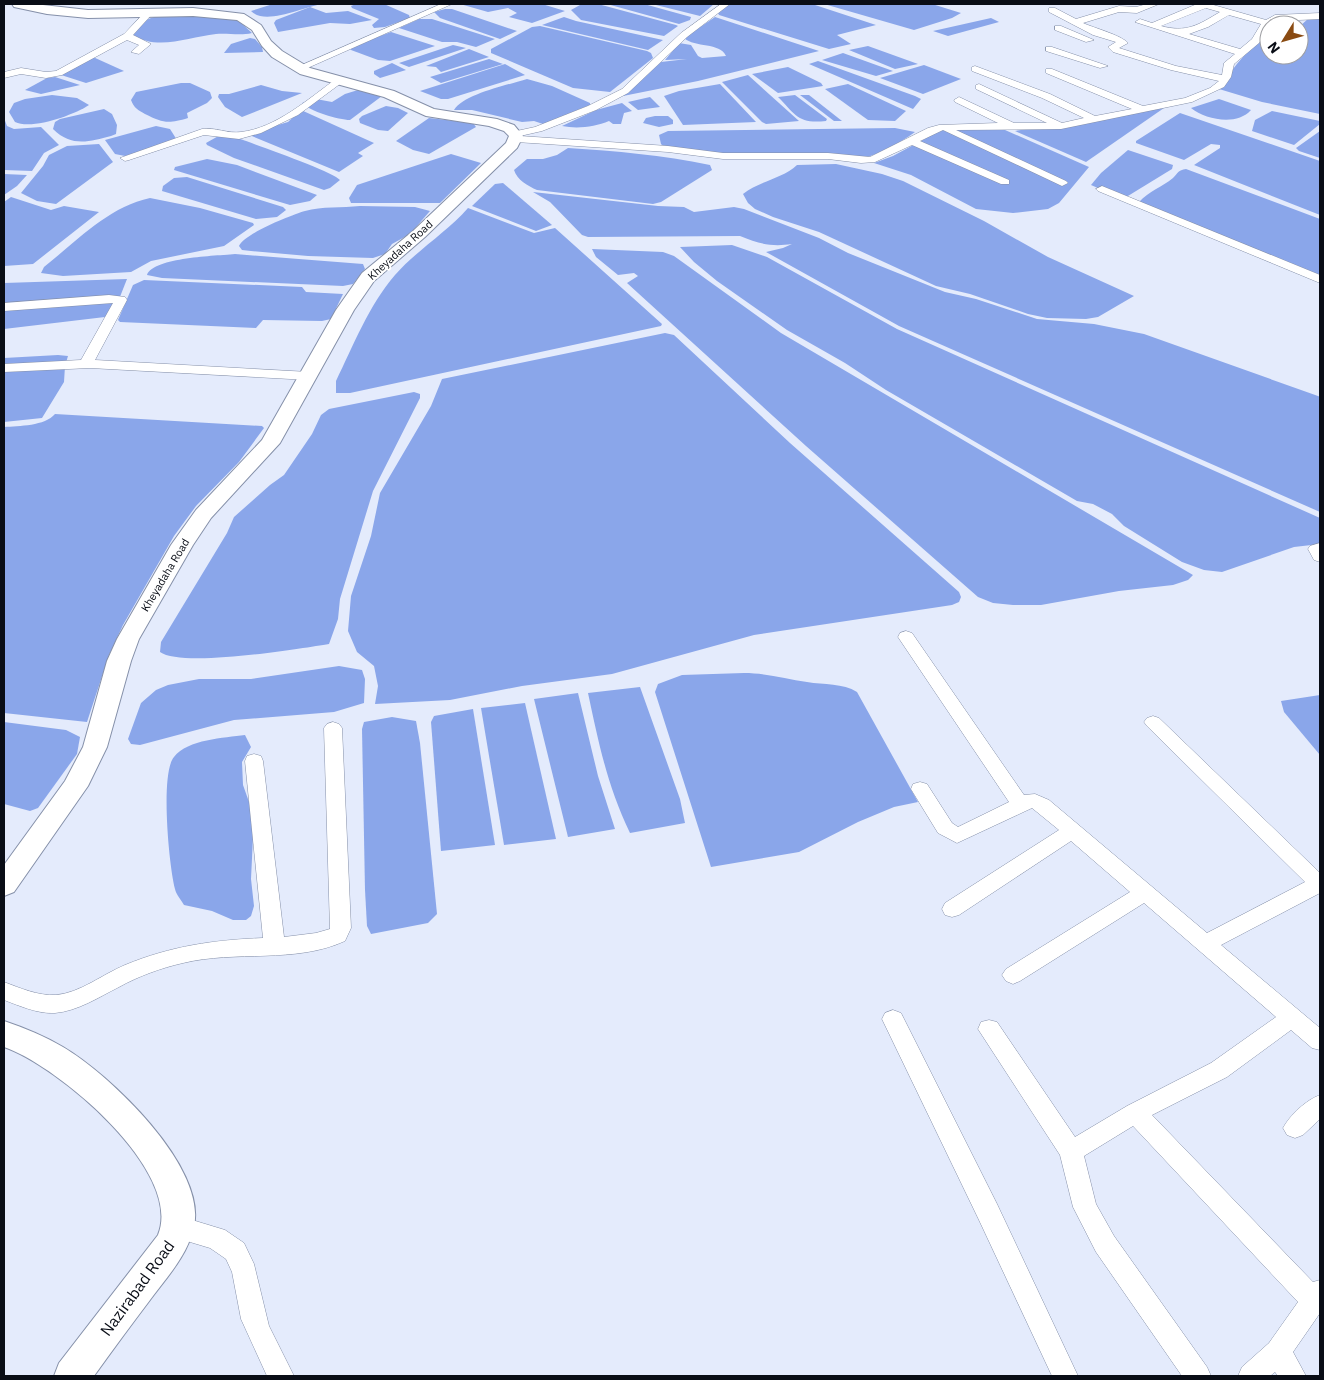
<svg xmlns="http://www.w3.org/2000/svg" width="1324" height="1380" viewBox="0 0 1324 1380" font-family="'IBM Plex Sans',sans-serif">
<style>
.water{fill:#8aa6ea}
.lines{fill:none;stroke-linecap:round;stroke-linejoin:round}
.minor-casing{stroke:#8590a9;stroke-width:1}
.secondary-casing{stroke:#8590a9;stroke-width:2}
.minor{fill:#fff;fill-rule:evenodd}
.secondary{fill:#fff;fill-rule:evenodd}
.labels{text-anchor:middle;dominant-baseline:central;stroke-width:4;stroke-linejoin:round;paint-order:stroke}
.far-street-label{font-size:11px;fill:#090d16;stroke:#fff}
.near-street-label{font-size:16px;fill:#090d16;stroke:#fff}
</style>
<rect width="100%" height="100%" fill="#e4ebfc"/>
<g class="water">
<path d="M273,4H322C303,7 265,26 251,11Z"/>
<path d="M356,4H384L409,15L410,18L385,27L374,28L372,25L379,19L352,8L351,6Z"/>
<path d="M460,4H542L565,11L532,23L509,17L517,13L508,8L488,12Z"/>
<path d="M598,4L676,25L678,26L664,36L581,20L571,10L580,5Z"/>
<path d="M607,4H644L691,17L690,20L679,24Z"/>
<path d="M652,4H714L700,16Z"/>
<path d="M728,4H812L876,25L837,35L851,44L829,49L719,15L718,13Z"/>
<path d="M824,4H932L961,13L952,18L914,30Z"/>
<path d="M310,7L326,13L348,11L372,20L350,24L330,23L278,32L274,23L276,20Z"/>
<path d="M445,9H452L517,31L500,39L440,18L434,12Z"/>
<path d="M184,15L238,20L252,33C240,36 229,33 216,34C188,37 159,51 132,35C149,12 158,16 184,15Z"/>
<path d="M564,17L576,21L663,40L648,50L542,25Z"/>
<path d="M715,17L819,51L698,81L623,96L661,62L687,59L665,60L679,43L691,45L698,56L702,58L726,56C720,42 695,48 684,38Z"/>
<path d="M991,18L999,22L948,36L933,31Z"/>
<path d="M1309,18H1320V114L1262,102L1219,89C1228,76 1252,39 1269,39V55H1299V27Z"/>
<path d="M419,19H432L495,39L476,47L457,42H442L399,28Z"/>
<path d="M540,26L647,51L651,53L653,58L610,92L573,88L491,53V49L532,27Z"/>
<path d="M391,32L435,46L390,61L378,60L351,50L350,47Z"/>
<path d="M250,38L255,39L262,47L263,52L224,53L231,44Z"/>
<path d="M453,45L466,48L409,67L399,63Z"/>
<path d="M868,46L918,64L895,69L849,50Z"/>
<path d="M469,49L489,57L441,72L436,67L426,66Z"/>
<path d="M843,53L893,71L876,76L822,60Z"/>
<path d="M93,57L124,71L86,83L58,74Z"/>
<path d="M489,59L503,64L441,83L430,77Z"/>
<path d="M818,61L915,96L921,99L913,109L809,64Z"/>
<path d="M392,63L406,70L380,78L374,74V71Z"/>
<path d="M505,64L525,75L448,99H441L420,91Z"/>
<path d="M924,65L961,79L923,94L880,78Z"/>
<path d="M788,67L821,83L823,86L778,93L752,74Z"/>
<path d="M748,75L799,121L766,124L762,122L722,82Z"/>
<path d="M55,77L80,85L41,94L25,90L47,78Z"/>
<path d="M527,79L552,86L590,103V105L543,124L534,121L522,122L472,110H454C464,94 508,85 527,79Z"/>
<path d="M181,83H190L210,92L212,98L207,103L187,113L188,118C168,124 163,123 145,114C138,110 134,108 131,100L136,92Z"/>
<path d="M720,84L756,122L683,125L664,96L679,91Z"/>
<path d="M848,84L906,111L895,121L868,120L825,89Z"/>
<path d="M261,85L282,91L302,93L242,117L225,107L218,97L219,94H229Z"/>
<path d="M358,90L382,96L350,120C339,120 309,111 302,103L316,99L332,102L345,94Z"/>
<path d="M52,95L77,98L89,105C74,115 32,130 15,122L9,112L14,103L25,99Z"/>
<path d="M795,95L827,119L826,121C798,124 796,115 778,97Z"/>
<path d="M800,95H809L842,121H834Z"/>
<path d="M650,97L660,107L638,110L628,102Z"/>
<path d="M1219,99L1251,110C1237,126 1206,120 1191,108Z"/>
<path d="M622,103L632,111L624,113L621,124H613L609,121C595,127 577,129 562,126L596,110Z"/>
<path d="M386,106L398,108L408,113L388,131L378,130L360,123L359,119L362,116Z"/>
<path d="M1164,108L1086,162L1015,131Z"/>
<path d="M104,109L112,114L117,125L116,134L111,136C89,142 71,147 53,129L55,122L60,119Z"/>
<path d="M301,110L374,143L358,153L363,156L339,172L247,134L288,122Z"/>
<path d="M1272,111L1320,121V124L1294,145L1252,131L1255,120Z"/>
<path d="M1180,113L1320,161V215L1194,165L1220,148V145L1211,144L1184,160L1136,143V141Z"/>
<path d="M655,116H668L673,120V124L659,127L643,123L646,118Z"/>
<path d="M4,118L7,126L14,129L41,127L59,145L44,153L32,171L4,170Z"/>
<path d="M429,118L473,123L476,127L429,154L413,150L396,141Z"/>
<path d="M156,126L170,129L177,140L125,156L115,154L105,140Z"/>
<path d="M895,128L915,132C898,144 881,154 860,159L734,155L664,147L661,144L659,135L668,131Z"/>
<path d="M943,129L1005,130L1089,167L1059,203L1048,209L1013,213L976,209L911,175L874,163L893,156Z"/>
<path d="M1320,131V158L1299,151L1296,148Z"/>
<path d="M222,134L230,135C247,142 333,171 340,180L330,188L324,190L234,158L207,145L206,143Z"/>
<path d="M99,144L113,162L56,204L37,201L21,193L43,166L49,155L67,146Z"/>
<path d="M568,148C616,151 662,155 710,165L712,170L661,202L653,204L537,190C528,186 517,180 514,170L527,159H543L557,155Z"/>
<path d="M1128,150L1173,165L1172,169L1123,199L1091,185L1101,173Z"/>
<path d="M451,154L481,163L440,203H351L349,198L357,185Z"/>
<path d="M207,159L237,165L317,195L310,201L290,205L174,170L175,167Z"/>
<path d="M836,164L882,174L903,181L984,221L1048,257L1134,296L1098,317L1086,319L1047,318L1028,314L970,294L936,286L819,232L773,217L755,209L748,203L743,194C759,181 782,179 797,165Z"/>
<path d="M1186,169L1320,219V279L1139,202C1149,191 1162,187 1173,178C1178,173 1178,170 1186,169Z"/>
<path d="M4,174L27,175L17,186L4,195Z"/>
<path d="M187,177L283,207L286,210L277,217L256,219L162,191L163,186L174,178Z"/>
<path d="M503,183L552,225L536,231L472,206L495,184Z"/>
<path d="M533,192L658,206L684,207L694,212L734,207L744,209L819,238L848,253L945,292L976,299L1037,319L1094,324L1144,334L1318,396L1320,397V512L899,326L766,252L783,248L792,244C772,247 759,244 740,236L588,237L582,235L550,202Z"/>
<path d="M11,197L51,210L64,206L99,212L33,264L4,266V202Z"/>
<path d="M150,198L200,208L253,223L254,225L224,246L151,261L131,272L63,276L41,273L44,267C77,241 108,207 150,198Z"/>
<path d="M360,206L415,207L430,211L410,234L392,244L385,254L373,258L308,256L251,251L242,250L239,246C244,234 291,215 305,211C322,206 342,208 360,206Z"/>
<path d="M468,208L534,233L555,228L662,324L661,326L350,393H336V381C353,346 369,305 395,275C417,250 446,233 468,208Z"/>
<path d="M732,245L767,257L897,329L1320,518V544L1294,547L1222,572L1204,570L1182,562L1124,526L1112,514L1093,504L1077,501L886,390L845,363L787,330L717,281L694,262L680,247Z"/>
<path d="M592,249L663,252L674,256L781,333L1193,575L1188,580L1173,585L1119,591L1041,605H1013L993,603L978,597L806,446L627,283L638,276L634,273L618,275L596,257Z"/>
<path d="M235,254L363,264L365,269L353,284L343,286L162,278L147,275C154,257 216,256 235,254Z"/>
<path d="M127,279L114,312L105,317L4,329V283Z"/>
<path d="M144,280L302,287L306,292L343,294L331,319L322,321L263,320L256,328L120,322L118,320L133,285Z"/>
<path d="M665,333L674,335L790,443L959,592L961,597L959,602L952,605L754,635L612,674L522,686L450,700L375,704L378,686L374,666L357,652L348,631L351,596L371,536L380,493L431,406L442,379Z"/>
<path d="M58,355L68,356L65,366L64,382L42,418L4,422V358Z"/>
<path d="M414,392L420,394V398L373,491L340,599L338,619L329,644C298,649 182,668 160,652L161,642L227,533L234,517L270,485L284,475L312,434L321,415L329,409Z"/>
<path d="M55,414L262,426L264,428L239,462L196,506L174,536L123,625L109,655L87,722L4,713V427C19,426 45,426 55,414Z"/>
<path d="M339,666L362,670L365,679L364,703L334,712L234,720L140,745L131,744L128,739L141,703L156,690L168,685L199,679H251Z"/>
<path d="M744,673C766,673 786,679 807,682C824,685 843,683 857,692L918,802L894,807L858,822L799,852L711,867L655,692L658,684L682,675Z"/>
<path d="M640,687L680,799L685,823L630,833C607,785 599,744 588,693Z"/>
<path d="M578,693L598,776L615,829L568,837L534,699Z"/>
<path d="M1320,695V755L1284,712L1281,701Z"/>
<path d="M525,703L556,839L504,845L481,708Z"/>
<path d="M473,709L495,845L441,851L431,722L434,716Z"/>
<path d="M392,717L416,721L420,743L437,914L428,923L371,934L367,926L365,890L362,729L364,722Z"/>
<path d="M4,722L66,730L80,737L77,754L38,808L30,811L4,804Z"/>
<path d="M245,735L251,747L242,762L243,785L254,816L251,879L254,906L251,916L246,920H233L212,911L184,905C181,900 176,894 175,889C169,866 160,773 174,757C188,739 224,738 245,735Z"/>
</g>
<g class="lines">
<g class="minor-casing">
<g id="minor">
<path d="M441,4H452L303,70L295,68Z"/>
<path d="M721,4H730L687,37L628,93L596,110L542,131L520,136L668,146L723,153H828L870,157L928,128L939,125L998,123L955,102L954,100L959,97L1014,123H1047L976,89V85L979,84L1062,123L1084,118L1042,98L972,71V67L975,66L1050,94L1095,116L1132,109L1046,73V69H1052L1143,106L1185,98L1210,88L1219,81L1171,70L1113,52L1108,47L1116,42L1093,35L1049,12V8H1055L1076,19L1119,6L1136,7L1147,4H1159L1137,13L1119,12L1083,23C1094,28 1121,35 1128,43L1119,48L1176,66L1222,75L1224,63L1235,54L1135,22L1140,19L1152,23L1197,4H1210L1266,20L1275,15L1320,13V19L1277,21L1269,25L1259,43L1234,64L1231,77L1224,87L1192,102L1061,129L956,130L1066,181L1068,183L1062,186L943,130L920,141L1009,180V184H1001L912,145L875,162L861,163L828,159H723L668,152L516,142L511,139L513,136L511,134L512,132L535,127L588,106L622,89L681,33ZM1206,8L1220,12C1198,25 1187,33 1161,26ZM1229,15L1261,24L1252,39L1240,49L1189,34L1208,27Z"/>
<path d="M146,11L153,13L133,35L151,44L139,54L131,52L139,45L127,40L62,75L46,78L21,74L4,78V72L21,68L46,72L56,71L124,34Z"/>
<path d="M1055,26H1061L1094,40L1086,42L1055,30Z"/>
<path d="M1046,47H1052L1108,66L1100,68L1046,51Z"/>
<path d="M336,79L344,81L298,115L261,133L239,139L204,135L129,160L125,161L120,158L202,129C215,127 228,134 241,132C276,128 308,99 336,79Z"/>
<path d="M1102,186L1320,275V283L1098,191L1096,189Z"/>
<path d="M109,295L125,297L127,300L95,360L309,372L316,376L309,380L90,368L4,372V364L81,360L113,303L4,311V303Z"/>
<path d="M1320,543V562L1314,560L1308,549L1310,546Z"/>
<path d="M906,631L912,633L1024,795L1035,794L1049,800L1207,933L1305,882L1147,726L1144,722L1147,718L1153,716L1159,718L1320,873V893L1221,945L1320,1028V1050L1312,1048L1291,1030L1227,1077L1152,1115L1313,1282L1320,1280V1313L1293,1352L1306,1376H1278L1275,1372L1270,1376H1238L1242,1367L1269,1343L1298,1302L1133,1126L1084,1156L1096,1204L1114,1236L1207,1367L1211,1376H1182L1096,1252L1073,1207L1060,1155L978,1029L981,1022L989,1020L997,1022L1075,1137L1127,1106L1211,1063L1276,1017L1144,903L1020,981L1013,984L1006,981L1002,975L1006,969L1130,892L1071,841L959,915L952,917L945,915L942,909L945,903L1059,830L1032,808L957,843L938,833L911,789L913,784L920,782L927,784L952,823L958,827L1009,802L898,637L900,633Z"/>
<path d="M333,722L339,724L342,728L351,928L345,941C295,964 236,950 183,963C161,968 139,976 119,987C99,997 78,1011 55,1013C38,1014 20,1006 4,1000V982C20,988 38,996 56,995C80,993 103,974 125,965C171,946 214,940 263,938L245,761L247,756L254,754L261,756L263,761L284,937L316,933L330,929L324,728L327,724Z"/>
<path d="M893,1010L901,1013L997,1204L1078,1376H1052L979,1220L882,1019L885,1013Z"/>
<path d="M1320,1095V1119L1303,1135L1295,1138L1287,1135L1283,1128C1290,1115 1306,1100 1320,1095Z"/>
<path d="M179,1216L225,1230L244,1243L254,1264L269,1326L294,1376H267L241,1319L232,1272L226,1259L210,1248L170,1236L167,1228L170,1220Z"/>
</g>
</g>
<g class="secondary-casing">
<g id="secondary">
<path d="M12,4H34L88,10L193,8L244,14L261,25L271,41L282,51L310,68L394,91L434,109L497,119L514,125L523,136L517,148L425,237L374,281L354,310L280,443L211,518L193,545L139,639L131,661L107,747L88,786L14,892L4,896V865L65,781L83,747L107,661L117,639L171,545L196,510L262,440L336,310L362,273L413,231L506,143L509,136L504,131L489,126L426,116L384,97L300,74L272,57L262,46L252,30L237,20L193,16L88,18L47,14L14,7Z"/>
<path d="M4,1021C25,1028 44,1036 63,1047C109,1074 207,1167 194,1226C188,1255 167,1277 150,1300C131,1325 112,1351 94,1376H54L59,1363L158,1235C184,1171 57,1065 4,1047Z"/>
</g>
</g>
<use href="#minor" class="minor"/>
<use href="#secondary" class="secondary"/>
</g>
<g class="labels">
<g class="far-street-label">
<text transform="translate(400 250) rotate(-42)">Kheyadaha Road</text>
<text transform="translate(165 575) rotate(-59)">Kheyadaha Road</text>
</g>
<g class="near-street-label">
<text transform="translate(137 1288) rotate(-54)">Nazirabad Road</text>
</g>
</g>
<rect width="1324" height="1380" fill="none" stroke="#090d16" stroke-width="10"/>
<g transform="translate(1284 40) rotate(233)"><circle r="24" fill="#ffffff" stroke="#9d9ea2"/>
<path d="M0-4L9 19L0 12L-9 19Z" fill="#8a4b12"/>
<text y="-8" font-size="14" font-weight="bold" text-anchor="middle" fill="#090d16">N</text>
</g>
</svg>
